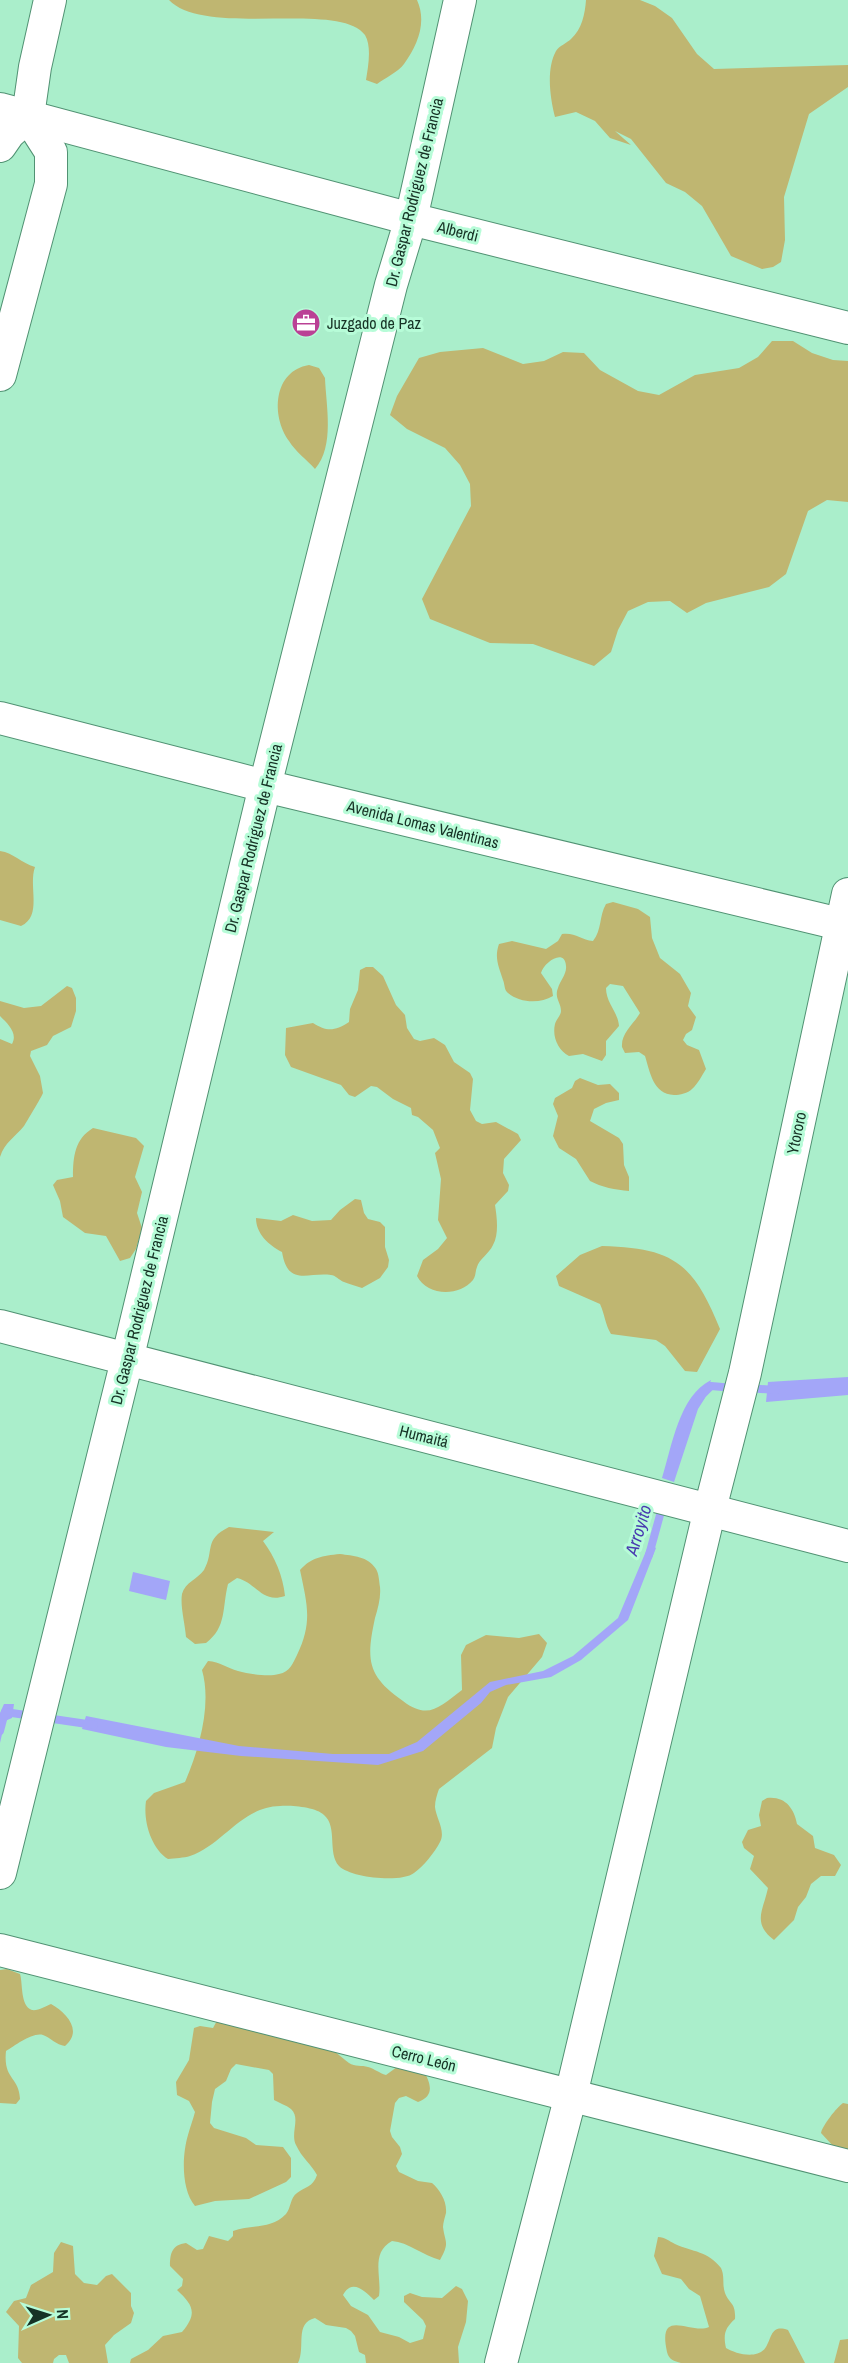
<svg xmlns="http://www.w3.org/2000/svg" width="848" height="2363" viewBox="0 0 848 2363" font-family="'Archivo Narrow',sans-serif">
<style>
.green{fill:#bfb671}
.water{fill:#a3a6f8}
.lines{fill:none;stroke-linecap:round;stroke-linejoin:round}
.stream{stroke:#a3a6f8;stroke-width:8}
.minor-casing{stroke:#519273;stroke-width:34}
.minor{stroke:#fff;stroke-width:32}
.labels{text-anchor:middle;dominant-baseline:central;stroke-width:6;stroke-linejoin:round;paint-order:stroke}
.street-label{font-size:16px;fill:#163225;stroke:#b7fcd8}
.poi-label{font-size:16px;fill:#163225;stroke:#b7fcd8;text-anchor:start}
.water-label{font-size:18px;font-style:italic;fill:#493cb0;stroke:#b7fcd8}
</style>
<rect width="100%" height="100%" fill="#aaeecb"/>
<g class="green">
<path d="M169,0H417C427,22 418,45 404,64C398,72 385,78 377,84L366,80C368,67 372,47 365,35C339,0 205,38 169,0Z"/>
<path d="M586,0H640L655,6L672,18L697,54L714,69L848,65V87L809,114L784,197L785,240L781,262L773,267L762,269L731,256L702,206L685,192L666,183L631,139L615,131L631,145L610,138L595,121L576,112L555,117C550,98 546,69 556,51C559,46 567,43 571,39C582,29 585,14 586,0Z"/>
<path d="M772,341H793L812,353L833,360L848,361V502L827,500L808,511L786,574L769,587L706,603L687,613L670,601L648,602L628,611L618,630L611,652L594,666L533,644L490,643L430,619L422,599L471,506L470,484L460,465L445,448L407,429L390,415L397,396L419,358L440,352L483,348L523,364L544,361L563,352L584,353L600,370L638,391L659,395L695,375L739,368L758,357Z"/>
<path d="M309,365L319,368L325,378C326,406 335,446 315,469C307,460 295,451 289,441C271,416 273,371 309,365Z"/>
<path d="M0,851C14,853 21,863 35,867C28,886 43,916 21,926L0,920Z"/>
<path d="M613,902L638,909L650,917L652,938L660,958L680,974L691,993L688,1006L696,1017L692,1030L686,1034L683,1040L687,1045L699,1050L706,1069C702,1075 698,1084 692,1089C688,1093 680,1095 674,1095C653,1094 650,1072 645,1056L639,1052L625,1053L622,1047C621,1033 633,1025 640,1013L623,986L610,984L606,988C606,1003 618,1012 619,1026L606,1041V1055L602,1061L583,1054L569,1056C558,1050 552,1037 555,1024C556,1020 561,1015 561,1011C561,1002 554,998 558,988C560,981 567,974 566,966C565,948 544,962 541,973L552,989L553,996C540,1004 520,1003 508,993C504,990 505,985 503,980C499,967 494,958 499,944L512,941L546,949L558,941L562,934C575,932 581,940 593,941C602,930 599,916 606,904Z"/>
<path d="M366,967H373L383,976L396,1005L405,1015L407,1028L414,1039L420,1041L434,1038L445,1045L454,1062L470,1073L473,1079L470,1110L476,1121L482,1124L496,1122L518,1134L521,1140L504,1159L503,1173L509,1185L508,1191L495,1205C497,1218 499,1234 493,1245C489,1254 479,1259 477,1267C475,1272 476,1276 473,1280C459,1297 427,1296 417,1276L423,1260L438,1249L447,1238L438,1220L441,1179L435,1153L440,1148L433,1130L418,1117L412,1115L411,1108L393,1099L377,1087L371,1086L355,1097L349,1095L341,1085L291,1067L285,1055L286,1028L313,1023C327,1032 335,1031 349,1022L350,1009L358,990L360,970Z"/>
<path d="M67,986L72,988L76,998V1011L71,1027L53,1036L47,1045L31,1051L30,1056L40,1076L43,1093C42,1096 26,1123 24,1126C14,1138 5,1142 0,1157V1039L12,1044C18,1033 8,1024 0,1016V1001L24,1008L41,1006Z"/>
<path d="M580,1078L598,1085L610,1084L619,1093V1100L606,1103L594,1109L590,1121L619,1138L623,1144L624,1165L629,1177V1191C616,1190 601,1187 590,1181L576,1159L559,1148L553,1136L558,1116L553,1104L555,1098L572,1088L575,1081Z"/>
<path d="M93,1128L136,1138L144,1146L135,1177L142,1192L137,1213L142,1228L136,1249L130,1258L120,1261L106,1236L85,1233L63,1217L60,1201L53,1185L57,1180L73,1177C73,1156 75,1139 93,1128Z"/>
<path d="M355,1199L361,1200L364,1213L368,1219L380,1222L385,1227V1247L389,1260L388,1267L380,1278L362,1288C356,1286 349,1284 344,1282C339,1280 335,1275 331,1275C307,1272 288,1287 282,1252C269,1245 256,1234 256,1218L281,1221L293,1215L312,1221L331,1220L340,1210Z"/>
<path d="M602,1246C674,1248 693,1263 720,1329L697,1372L685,1371L665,1346L656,1340L611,1334C605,1324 605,1315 600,1304L559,1286L556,1276L580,1255Z"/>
<path d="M229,1527L274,1532L263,1541C275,1557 283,1576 285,1596C262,1604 257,1583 237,1578L228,1584C222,1608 227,1627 206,1643L195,1644L186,1637C185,1624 180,1606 182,1594C185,1582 198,1579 204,1570C215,1550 203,1540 229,1527Z"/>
<path d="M340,1554C353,1556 368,1556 376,1569C379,1574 379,1581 380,1587C381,1598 378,1608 375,1618C366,1660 367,1676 403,1701C429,1721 440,1706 462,1690L461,1655L466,1645L486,1635L519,1638L539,1634L547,1643L542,1657L508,1697L496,1728L492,1748L439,1789C437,1795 435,1800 435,1807C436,1818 446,1831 440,1842C435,1852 423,1867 414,1873C401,1883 351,1878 339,1866C327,1853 338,1827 324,1815C316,1807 291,1805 280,1806C241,1807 224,1844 190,1856C184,1858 175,1858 168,1859C151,1848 143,1821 146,1801L154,1793L185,1782C199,1750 212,1705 202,1670L208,1661C220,1662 227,1668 238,1671C249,1674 269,1677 279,1674C290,1672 293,1663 297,1655C313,1622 307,1604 300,1570C312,1557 322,1556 340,1554Z"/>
<path d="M767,1798C785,1796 794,1808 797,1824L813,1836L815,1848L834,1855L841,1865L835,1876H821L811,1884L806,1897L798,1907L794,1920L774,1940C752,1923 763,1911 768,1888L750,1869L754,1856L744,1848L742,1842L748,1830L761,1826L759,1815L762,1801Z"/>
<path d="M7,1969L20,1974C23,1983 20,2006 32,2010C38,2011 46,2006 51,2004C67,2013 83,2031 65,2046C56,2045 51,2038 43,2035C32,2032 15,2046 6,2051C3,2080 19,2076 20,2099L16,2104L0,2103V1970Z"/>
<path d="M219,2017L297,2042C323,2041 330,2047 349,2063C355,2067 362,2065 368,2067C375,2069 379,2073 386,2075L397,2067L423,2070C431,2083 435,2096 418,2102L406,2096L399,2098L395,2103L390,2131L392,2137L400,2147L402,2154L396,2166L399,2172L418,2181L432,2183C440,2190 447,2201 446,2213C445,2217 443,2223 443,2227C445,2243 450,2242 440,2260C424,2256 408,2242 392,2241C370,2253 382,2277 379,2296L374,2300C365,2291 352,2278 343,2295L351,2306L368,2315L380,2332L399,2337L410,2343L423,2339L426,2326L423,2320L404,2302V2296L410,2293L422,2297L442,2298L456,2286L462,2289L468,2301L466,2322L458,2347L459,2363H366L365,2355L359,2352L355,2336L351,2331L346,2328L326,2325L315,2318C294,2323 306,2347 298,2363H130L131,2359L148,2350L163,2336L182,2332C198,2313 193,2305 177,2290L182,2286L183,2279L170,2266C170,2253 172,2245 186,2243L197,2250L203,2249L209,2236L228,2241L233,2236V2231C251,2224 271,2230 286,2214C291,2208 290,2198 297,2193C305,2187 313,2187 317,2175C311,2164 302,2158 296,2145C290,2133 301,2118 291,2109C286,2105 279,2103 274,2100L273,2074L269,2070L236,2064L231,2069L226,2081L215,2089L212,2102L210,2123L214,2128L246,2138L256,2145L283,2147L291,2158V2177L286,2182L249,2199L215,2201L195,2206C181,2189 182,2155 188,2135C190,2127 193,2120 195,2112L189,2101L177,2095L176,2082L189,2060L194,2028L200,2026L213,2028Z"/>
<path d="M843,2103L848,2104V2155L834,2147L821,2133C822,2126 837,2107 843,2103Z"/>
<path d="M658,2237C665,2237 669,2241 675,2244C693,2252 708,2251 721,2268C725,2276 722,2285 725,2293C729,2304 736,2302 735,2319C725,2328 723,2334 726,2348C736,2354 758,2360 766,2347C772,2337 771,2324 788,2330L805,2363H681C674,2361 669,2360 667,2352C657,2306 691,2335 709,2327L700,2296L689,2289L681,2279L662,2274L654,2256Z"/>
<path d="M61,2242L73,2246L75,2274L84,2283L97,2285L106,2276L112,2274L131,2293V2306L134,2313L131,2323L114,2335L105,2345L108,2363H69L66,2355H59L54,2359L53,2363H22L18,2358L19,2326L6,2312L14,2301L26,2298L31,2285L53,2272L54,2253Z"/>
<path d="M848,2339V2363H834L840,2340Z"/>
</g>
<g class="water">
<path d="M848,1377V1395L766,1402L768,1382Z"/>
<path d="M711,1380L705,1398L698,1409L674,1482L662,1478C672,1446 679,1396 711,1380Z"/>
<path d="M649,1544L656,1548L628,1620L581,1660L551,1677L506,1685L490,1692L481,1703L423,1751L378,1765L241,1756L166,1747L82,1729L86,1716L239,1746L333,1754H389L417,1742L490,1682L543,1671L573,1656L618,1618Z"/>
<path d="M133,1572L170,1581L166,1600L129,1591Z"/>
<path d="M4,1704H14L12,1718L5,1721L0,1743V1713Z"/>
</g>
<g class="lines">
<g class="stream">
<path d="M747,1388L776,1390"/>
<path d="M700,1397L711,1386L734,1388"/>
<path d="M649,1555L663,1504"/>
<path d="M0,1731L5,1712L94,1725"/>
</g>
<g class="minor-casing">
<g id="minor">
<path d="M0,109L411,219L848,328"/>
<path d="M0,146L9,133L28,116L35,67L50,0"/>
<path d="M0,375L51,184V152L28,116"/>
<path d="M0,718L265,786L848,926"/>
<path d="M0,1326L848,1546"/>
<path d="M0,1873L127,1360L265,786L391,285L411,219L460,0"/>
<path d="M0,1950L848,2166"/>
<path d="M501,2363L571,2095L710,1509L745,1373L848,894"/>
</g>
</g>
<use href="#minor" class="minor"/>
</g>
<defs>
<g id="office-disc" transform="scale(1.5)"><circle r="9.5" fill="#ba4195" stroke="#b7fcd8"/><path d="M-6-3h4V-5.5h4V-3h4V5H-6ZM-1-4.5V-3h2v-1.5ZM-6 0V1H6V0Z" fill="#fff"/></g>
</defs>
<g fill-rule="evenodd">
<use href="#office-disc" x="306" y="323"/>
</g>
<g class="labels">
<g class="street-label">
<text transform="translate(414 192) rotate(-76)">Dr. Gaspar Rodriguez de Francia</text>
<text transform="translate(458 231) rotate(14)">Alberdi</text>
<text transform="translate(423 824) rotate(14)">Avenida Lomas Valentinas</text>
<text transform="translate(253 838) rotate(-76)">Dr. Gaspar Rodriguez de Francia</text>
<text transform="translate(796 1133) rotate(-78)">Ytororo</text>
<text transform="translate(139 1310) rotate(-76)">Dr. Gaspar Rodriguez de Francia</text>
<text transform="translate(424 1436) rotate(14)">Humaitá</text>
<text transform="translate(424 2058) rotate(14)">Cerro León</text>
</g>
<g class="poi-label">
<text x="327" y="323">Juzgado de Paz</text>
</g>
<g class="water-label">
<text transform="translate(638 1530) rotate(-73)">Arroyito</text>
</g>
</g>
<g transform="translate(48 2315) rotate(87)" stroke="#b7fcd8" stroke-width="4.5" paint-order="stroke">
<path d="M0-4.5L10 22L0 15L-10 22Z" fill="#163225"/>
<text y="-9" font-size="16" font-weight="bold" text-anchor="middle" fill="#163225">N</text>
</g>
</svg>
